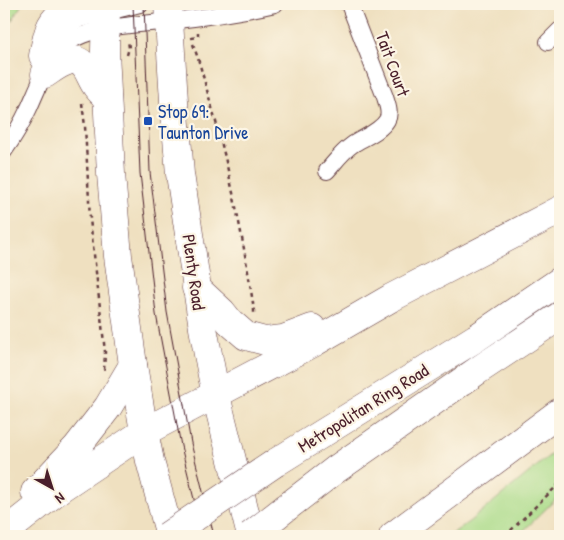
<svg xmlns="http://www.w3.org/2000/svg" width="564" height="540" viewBox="0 0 564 540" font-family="'Patrick Hand',sans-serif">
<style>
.green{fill:#aadb89;stroke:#7a7d5a}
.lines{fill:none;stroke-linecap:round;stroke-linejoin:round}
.street-casing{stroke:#633c41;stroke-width:18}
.highway-casing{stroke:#633c41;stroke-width:29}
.path{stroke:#633c41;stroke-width:2.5;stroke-dasharray:4 4;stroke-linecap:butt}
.street{stroke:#fff;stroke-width:16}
.highway{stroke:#fff;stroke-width:28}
.tram{stroke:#4a1f2b;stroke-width:1}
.highway-bridge-casing{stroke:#633c41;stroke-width:29;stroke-linecap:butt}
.highway-bridge{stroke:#fff;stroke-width:28}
.transit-dot{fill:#1a4fb4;stroke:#fcf5e5;stroke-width:2}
.labels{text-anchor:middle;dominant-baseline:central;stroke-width:4.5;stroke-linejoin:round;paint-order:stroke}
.street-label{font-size:18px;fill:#4a1f2b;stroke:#fcf5e5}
.transit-label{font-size:18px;fill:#164399;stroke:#fcf5e5;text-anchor:start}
</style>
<rect width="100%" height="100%" fill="#fcf5e5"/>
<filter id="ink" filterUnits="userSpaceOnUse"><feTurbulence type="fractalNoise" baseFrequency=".02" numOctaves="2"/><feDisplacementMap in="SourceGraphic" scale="10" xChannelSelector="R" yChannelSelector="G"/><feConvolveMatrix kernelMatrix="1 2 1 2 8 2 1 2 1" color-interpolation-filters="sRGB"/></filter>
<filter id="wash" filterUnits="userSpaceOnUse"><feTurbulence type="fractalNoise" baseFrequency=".0096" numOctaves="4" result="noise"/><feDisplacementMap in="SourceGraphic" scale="20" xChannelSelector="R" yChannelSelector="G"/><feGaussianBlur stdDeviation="1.12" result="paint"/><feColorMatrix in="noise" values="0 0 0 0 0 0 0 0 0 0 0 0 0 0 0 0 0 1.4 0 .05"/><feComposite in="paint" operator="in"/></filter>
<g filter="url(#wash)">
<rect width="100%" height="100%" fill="#efe0c0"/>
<g class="green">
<path d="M4,4H22L4,33Z"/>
<path d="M560,447V495L518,536H449L470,521Z"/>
</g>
</g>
<g filter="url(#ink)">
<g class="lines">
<g class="street-casing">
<g id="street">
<path d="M53,42L69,25L80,19L140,4"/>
<path d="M548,42L560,30"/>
<path d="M4,151C14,137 22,123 29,108C38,88 46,65 62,48C83,25 141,25 170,21C205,17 241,12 275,4"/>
<path d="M327,171C335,162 342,152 352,145C362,138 380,132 387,120C391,113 387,104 385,97L349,4"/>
</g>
</g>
<g class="highway-casing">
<g id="highway">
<path d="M106,4L105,51L111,174L118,256L133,365L144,432L150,461L170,536"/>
<path d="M168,4L174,101L180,174L203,328L216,396L251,536"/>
<path d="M43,56C48,29 49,21 72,4"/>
<path d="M45,74C57,66 74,51 86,68C90,74 92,81 96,86C99,90 103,94 107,98"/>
<path d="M196,288L222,312L230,322L246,336L265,341L283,339L312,328"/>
<path d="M275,463L476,338L560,281"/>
<path d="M35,492L77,447L108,407L133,365"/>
<path d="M287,507L335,470L477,371L560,316"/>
<path d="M4,533L62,487L144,432L315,342L391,298L560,210"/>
<path d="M393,536L560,412"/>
</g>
</g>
<g class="path">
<path d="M191,38L198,37V32"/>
<path d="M193,44C201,66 206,88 213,111C231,176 244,243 254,310V314"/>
<path d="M127,55L129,48L128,40"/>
<path d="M82,103L85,126L90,219L105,352L104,371"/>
<path d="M505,536L560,483"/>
</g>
<use href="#street" class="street"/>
<use href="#highway" class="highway"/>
<g class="tram">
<path d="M133,4L140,173L156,314L181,446L203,536"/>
<path d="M144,4L150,172L167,312L191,443L214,536"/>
</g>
<g class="highway-bridge-casing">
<g id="highway-bridge">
<path d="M167,536L275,463"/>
<path d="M250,536L287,507"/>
</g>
</g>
<use href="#highway-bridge" class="highway-bridge"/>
</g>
</g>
<rect class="transit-dot" x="143" y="116" width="10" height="10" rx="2.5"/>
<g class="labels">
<g class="street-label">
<text transform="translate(393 64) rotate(70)">Tait Court</text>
<text transform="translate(194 272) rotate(82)">Plenty Road</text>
<text transform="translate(363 408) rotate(-32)">Metropolitan Ring Road</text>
</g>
<g class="transit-label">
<text x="158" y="111">Stop 69:<tspan x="158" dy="21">Taunton Drive</tspan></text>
</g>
</g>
<rect width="564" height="540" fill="none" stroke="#fcf5e5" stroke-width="20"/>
<g transform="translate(52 488) rotate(141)" stroke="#fcf5e5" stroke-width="4" paint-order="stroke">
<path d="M0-4L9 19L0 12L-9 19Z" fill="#4a1f2b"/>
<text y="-8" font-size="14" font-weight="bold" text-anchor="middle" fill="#4a1f2b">N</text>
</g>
</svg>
